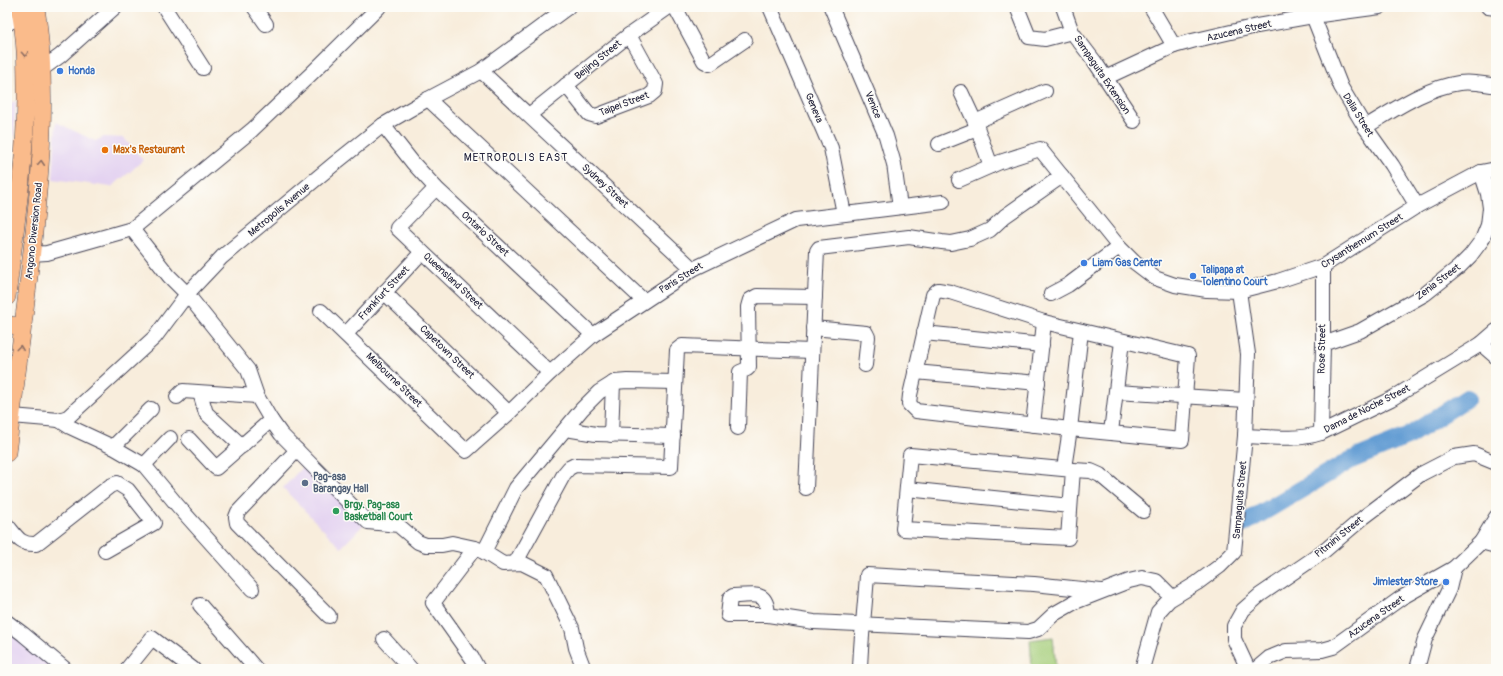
<svg xmlns="http://www.w3.org/2000/svg" width="1503" height="676" viewBox="0 0 1503 676" font-family="Pangolin,sans-serif">
<style>
.built{fill:#e4d3f1}
.green{fill:#a4cd79;stroke:#63785a}
.lines{fill:none;stroke-linecap:round;stroke-linejoin:round}
.river{stroke:#659ed4;stroke-width:18}
.minor-casing{stroke:#424053;stroke-width:16}
.major-casing{stroke:#424053;stroke-width:18}
.minor{stroke:#fff;stroke-width:14}
.major{stroke:#fabb8b;stroke-width:17}
.oneway{stroke:#8e6e63}
.shop-dot{fill:#3f7fe0;stroke:#fdfcf7;stroke-width:1.5}
.food-dot{fill:#e8710a;stroke:#fdfcf7;stroke-width:1.5}
.service-dot{fill:#5c6f8a;stroke:#fdfcf7;stroke-width:1.5}
.leisure-dot{fill:#2e9e5b;stroke:#fdfcf7;stroke-width:1.5}
.labels{text-anchor:middle;dominant-baseline:central;stroke-width:3;stroke-linejoin:round;paint-order:stroke}
.street-label{font-size:10px;fill:#22223b;stroke:#fdfcf7}
.shop-label{font-size:10px;font-weight:bold;fill:#366cbe;stroke:#fdfcf7;text-anchor:start}
.food-label{font-size:10px;font-weight:bold;fill:#c56008;stroke:#fdfcf7;text-anchor:start}
.service-label{font-size:10px;font-weight:bold;fill:#4e5e75;stroke:#fdfcf7;text-anchor:start}
.leisure-label{font-size:10px;font-weight:bold;fill:#27864d;stroke:#fdfcf7;text-anchor:start}
.neighbourhood-label{font-size:11px;letter-spacing:1px;fill:#22223b;stroke:#fdfcf7}
</style>
<rect width="100%" height="100%" fill="#fdfcf7"/>
<filter id="ink" filterUnits="userSpaceOnUse"><feTurbulence type="fractalNoise" baseFrequency=".025" numOctaves="2"/><feDisplacementMap in="SourceGraphic" scale="8" xChannelSelector="R" yChannelSelector="G"/><feConvolveMatrix kernelMatrix="1 2 1 2 8 2 1 2 1" color-interpolation-filters="sRGB"/></filter>
<filter id="wash" filterUnits="userSpaceOnUse"><feTurbulence type="fractalNoise" baseFrequency=".012" numOctaves="4" result="noise"/><feDisplacementMap in="SourceGraphic" scale="16" xChannelSelector="R" yChannelSelector="G"/><feGaussianBlur stdDeviation="0.9" result="paint"/><feColorMatrix in="noise" values="0 0 0 0 0 0 0 0 0 0 0 0 0 0 0 0 0 1.4 0 .05"/><feComposite in="paint" operator="in"/></filter>
<g filter="url(#wash)">
<rect width="100%" height="100%" fill="#f8eddc"/>
<g class="built">
<path d="M16,101L13,148H7V104Z"/>
<path d="M56,122L95,141L104,137L124,138L143,160L130,172L111,187L53,179Z"/>
<path d="M305,464L365,523L341,548L283,488Z"/>
<path d="M7,631L52,665L51,669H7Z"/>
</g>
<path class="green" d="M1053,637L1056,669H1032L1030,640Z"/>
<g class="lines">
<path class="river" d="M1243,524L1351,460L1407,437L1467,398"/>
</g>
</g>
<g filter="url(#ink)">
<g class="lines">
<g class="minor-casing">
<g id="minor">
<path d="M164,7L203,68"/>
<path d="M254,7L266,24"/>
<path d="M675,7L704,61L710,64L745,40"/>
<path d="M770,7L831,148L844,214"/>
<path d="M831,7L886,136L894,164L900,207"/>
<path d="M1017,7L1029,37L1045,39L1072,32"/>
<path d="M1063,7L1072,32L1095,62L1134,121"/>
<path d="M1151,7L1174,46"/>
<path d="M1488,7L1496,8"/>
<path d="M1313,16L1341,87L1365,127L1392,165L1417,206"/>
<path d="M7,24L28,9"/>
<path d="M42,69L60,56L115,7"/>
<path d="M481,71L693,269"/>
<path d="M1105,78L1174,46L1192,41L1257,26L1313,16L1380,7"/>
<path d="M566,85L589,114L596,116L649,96L655,91L656,84L629,35"/>
<path d="M961,92L975,122L991,166"/>
<path d="M428,99L644,301"/>
<path d="M529,115L629,35L669,7"/>
<path d="M975,122L1045,91"/>
<path d="M383,125L413,163L436,188L593,335"/>
<path d="M1365,127C1394,110 1425,88 1459,83C1472,81 1484,84 1496,86"/>
<path d="M939,144L977,129"/>
<path d="M959,180L1000,162L1040,149L1119,247L1134,262L1155,278L1175,285L1207,290L1239,291L1278,281L1323,266L1417,206L1481,172L1496,169"/>
<path d="M436,188L397,228L550,373"/>
<path d="M132,229L169,276L187,294L248,370L257,396L271,420L281,434L368,522L398,525L418,542L426,545H442L452,543L475,548L484,552L503,564L522,563L546,575L572,628L576,648L584,669"/>
<path d="M31,254L47,253L132,229L252,130L312,73L379,7"/>
<path d="M938,290L950,292L1044,322L1188,356L1182,440L1070,429L916,411L909,404L910,395L933,295Z"/>
<path d="M384,292L509,413"/>
<path d="M1051,294L1068,285L1119,247"/>
<path d="M321,311L466,451L509,413L550,373L593,335L693,269L796,220L943,202"/>
<path d="M813,328L866,333L868,337L865,365"/>
<path d="M924,333L1042,345"/>
<path d="M346,334L422,252"/>
<path d="M1323,344L1360,331L1425,294L1459,267L1470,256L1482,240L1488,225L1490,208L1488,194L1481,172"/>
<path d="M1481,344L1496,357"/>
<path d="M915,372L1038,383"/>
<path d="M1116,392L1246,400"/>
<path d="M200,393L206,413L242,446"/>
<path d="M177,397L183,391L257,396"/>
<path d="M12,416L59,420L68,417L155,337L187,294L222,257L334,164L383,125L428,99L481,71L568,7"/>
<path d="M59,420L70,427L113,447L144,465L178,506L252,589"/>
<path d="M1033,425L1044,322"/>
<path d="M738,428L740,372L747,369L749,367L748,307L750,300L757,296L815,297"/>
<path d="M566,429L596,434L673,436"/>
<path d="M1111,432L1122,341"/>
<path d="M1321,433L1323,344V266"/>
<path d="M611,435L613,383"/>
<path d="M1245,436C1270,437 1297,441 1321,433L1391,399L1481,344L1496,331"/>
<path d="M189,439L216,468L271,420"/>
<path d="M113,447L151,409"/>
<path d="M297,450L238,512L236,517L237,523L329,616"/>
<path d="M910,455L1073,470L1068,538L903,529Z"/>
<path d="M144,465L170,438"/>
<path d="M1064,468L1070,429L1081,331"/>
<path d="M1073,470L1091,471L1100,475L1143,511"/>
<path d="M806,488L817,251L819,248L909,237L942,242L951,243L970,239L990,230L1005,216L1062,176"/>
<path d="M907,489L1070,506"/>
<path d="M7,525C17,537 20,545 36,544L110,486L117,483L128,490L154,523L105,551"/>
<path d="M1481,542L1496,546"/>
<path d="M475,548L433,603L472,658L478,669"/>
<path d="M484,552L516,488L582,409L599,392L615,382L627,381L675,382"/>
<path d="M516,562L564,474L569,468L575,465L671,467L677,350L682,346L812,351"/>
<path d="M200,605L256,669"/>
<path d="M768,615C767,589 754,596 733,596L730,598L728,615H768L814,622L1028,632L1038,629L1054,614L1075,602L1129,581L1142,578L1156,581L1172,597"/>
<path d="M7,622L23,634L65,669"/>
<path d="M384,639L411,669"/>
<path d="M127,669L152,638L193,669"/>
<path d="M860,669C861,637 865,607 867,575L1034,584L1101,591"/>
<path d="M1142,669L1158,612L1169,600L1197,583L1220,566L1234,552L1245,436L1248,354L1239,291"/>
<path d="M1248,669L1234,639V626L1243,610L1260,595L1323,552L1364,517L1421,474L1454,457L1474,454L1496,463"/>
<path d="M1256,669L1269,658L1286,651L1322,650L1333,647L1401,598L1454,568L1481,542L1496,517"/>
<path d="M1417,669L1425,639L1449,589L1454,568"/>
</g>
</g>
<g class="major-casing">
<g id="major">
<path d="M7,297C15,231 25,164 26,98C26,68 26,36 19,7"/>
<path d="M7,325L22,326"/>
<path d="M7,453C14,397 21,341 28,285C39,192 50,100 36,7"/>
</g>
</g>
<use href="#minor" class="minor"/>
<use href="#major" class="major"/>
</g>
<defs><path id="oneway-chevron" d="M-2-3.5L2.5 0L-2 3.5" fill="none" stroke-width="1.6" stroke-linecap="round" stroke-linejoin="round"/></defs>
<g class="oneway">
<use href="#oneway-chevron" transform="translate(25 54) rotate(86)"/>
<use href="#oneway-chevron" transform="translate(41 163) rotate(-86)"/>
<use href="#oneway-chevron" transform="translate(20 348) rotate(-83)"/>
</g>
</g>
<g class="shop-dot">
<circle cx="60" cy="71" r="4"/>
<circle cx="1084" cy="263" r="4"/>
<circle cx="1193" cy="276" r="4"/>
<circle cx="1446" cy="582" r="4"/>
</g>
<circle class="food-dot" cx="105" cy="150" r="4"/>
<circle class="service-dot" cx="305" cy="483" r="4"/>
<circle class="leisure-dot" cx="336" cy="511" r="4"/>
<g class="labels">
<g class="street-label">
<text transform="translate(1239 31) rotate(-13)">Azucena Street</text>
<text transform="translate(598 60) rotate(-39)">Beijing Street</text>
<text transform="translate(1102 75) rotate(56)">Sampaguita Extension</text>
<text transform="translate(624 104) rotate(-21)">Taipei Street</text>
<text transform="translate(873 105) rotate(68)">Venice</text>
<text transform="translate(814 108) rotate(67)">Geneva</text>
<text transform="translate(1358 115) rotate(58)">Dalia Street</text>
<text transform="translate(605 186) rotate(43)">Sydney Street</text>
<text transform="translate(279 210) rotate(-40)">Metropolis Avenue</text>
<text transform="translate(34 231) rotate(-84)">Angono Diversion Road</text>
<text transform="translate(485 234) rotate(43)">Ontario Street</text>
<text transform="translate(1362 241) rotate(-32)">Crysanthemum Street</text>
<text transform="translate(681 278) rotate(-32)">Paris Street</text>
<text transform="translate(453 281) rotate(43)">Queensland Street</text>
<text transform="translate(1438 282) rotate(-37)">Zenia Street</text>
<text transform="translate(384 293) rotate(-47)">Frankfurt Street</text>
<text transform="translate(1322 349) rotate(-89)">Rose Street</text>
<text transform="translate(447 352) rotate(44)">Capetown Street</text>
<text transform="translate(394 380) rotate(44)">Melbourne Street</text>
<text transform="translate(1367 409) rotate(-27)">Dama de Noche Street</text>
<text transform="translate(1240 500) rotate(-85)">Sampaguita Street</text>
<text transform="translate(1339 537) rotate(-39)">Pitmini Street</text>
<text transform="translate(1376 617) rotate(-35)">Azucena Street</text>
</g>
<g class="shop-label">
<text x="68" y="71">Honda</text>
<text x="1092" y="263">Liam Gas Center</text>
<text x="1201" y="270">Talipapa at<tspan x="1201" dy="12">Tolentino Court</tspan></text>
<text x="1438" y="582" text-anchor="end">Jimlester Store</text>
</g>
<g class="food-label">
<text x="113" y="150">Max's Restaurant</text>
</g>
<g class="service-label">
<text x="313" y="477">Pag-asa<tspan x="313" dy="12">Barangay Hall</tspan></text>
</g>
<g class="leisure-label">
<text x="344" y="505">Brgy. Pag-asa<tspan x="344" dy="12">Basketball Court</tspan></text>
</g>
<g class="neighbourhood-label">
<text x="516" y="157">METROPOLIS EAST</text>
</g>
</g>
<rect width="1503" height="676" fill="none" stroke="#fdfcf7" stroke-width="24"/>
</svg>
